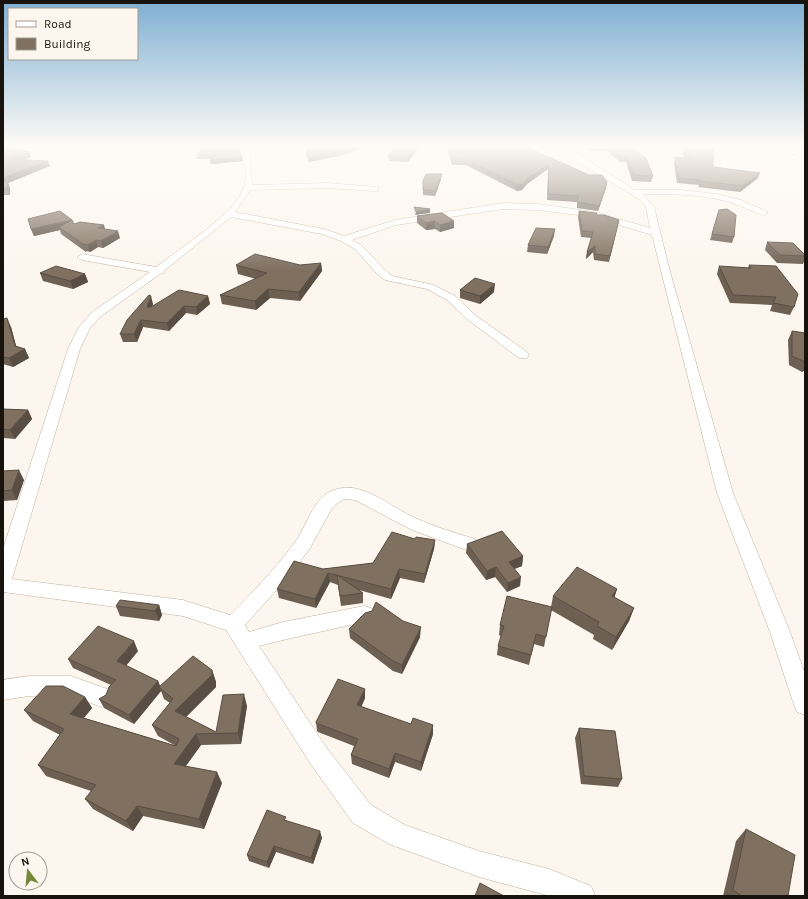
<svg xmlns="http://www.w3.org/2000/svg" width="808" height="899" viewBox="0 0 808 899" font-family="Karla,sans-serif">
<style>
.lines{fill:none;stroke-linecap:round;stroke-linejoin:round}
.street-casing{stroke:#c0b09f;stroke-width:1}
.street{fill:#fff;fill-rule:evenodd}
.wall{fill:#6d6053}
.shaded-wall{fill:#594e43}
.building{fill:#7f7060;stroke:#594e43}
</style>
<rect width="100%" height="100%" fill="#fcf6ee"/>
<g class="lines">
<g class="street-casing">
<g id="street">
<path d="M242,145H248L250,149L290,145H311L308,147L250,153L252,185L327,183L378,187V191H375L327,188L250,190L235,212L324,229L344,236L395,220L503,203L538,204L595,212L650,228L646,207L639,199L578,162L559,145H566L584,158L635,190H681L717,194L741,200L768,212L764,215C752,212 741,205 729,202C702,194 672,194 643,194L654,207L669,268L733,493L790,632L805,674V715L797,712L794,705L770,632L717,493L652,235L594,217L538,210L503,209L396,225L352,240L361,245L384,269L392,276L434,285L455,296L475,315L527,352L529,355L527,358H519L467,319L447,300L427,289L385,280L376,273L355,249L341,241L322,234L231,217L165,270L164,273L160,274L100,317L90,328L80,349L12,579L183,600L230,615C252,593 274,570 293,545C305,530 310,506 326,494C336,487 350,486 361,490C378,495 392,506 407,514C429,525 452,532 475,539L478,544L475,549L469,551L412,530L355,500L344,499L336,504L331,510L310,548L291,574L245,625L249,632L283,622L364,606L371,608L374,614L371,620L364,622L283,640L259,646L326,747L371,805L405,825L479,851L549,869L591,886L595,896H550L479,877L389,844L353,823L310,763L226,630L183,616L3,592V549L68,349L79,327L92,312L150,272L82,260L77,257L82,254L156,267C179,249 239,212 245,184C247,172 244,157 242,145Z"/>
<path d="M372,145H408L405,147H375Z"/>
<path d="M743,145H753L805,158V162L744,146Z"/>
<path d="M29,676H71L110,690L113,697L110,704L102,707L71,696H29L3,700V680Z"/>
</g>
</g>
<use href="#street" class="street"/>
</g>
<g class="wall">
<path d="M205,145L242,157L243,161L211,164L210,160L211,159H197V155Z"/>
<path d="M421,145L408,162L389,161L388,155Z"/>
<path d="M461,145H531V149L589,175L607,182L606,188L598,211L577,208V202L547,200L548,169L527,184L522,190L517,191L466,165H452L448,151V146L461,148Z"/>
<path d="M585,145H628L653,176L651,182L632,181L626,162H620L607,151H590Z"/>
<path d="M758,145H797L769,147Z"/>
<path d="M3,147L31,157L24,160L50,166L8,183L10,188V195H3Z"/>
<path d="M306,150L343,155L309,162L306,155Z"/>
<path d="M684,150L713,167L758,178L740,192L698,187L699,185L677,183L674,163L675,157L686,158L683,156Z"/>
<path d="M441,179L435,196L423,195V181Z"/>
<path d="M719,210L734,237L732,243L710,240Z"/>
<path d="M579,211L619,220L609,262L594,260L593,252L586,259L587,252L592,238L581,237L578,217Z"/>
<path d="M417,216L454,221V228L440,232L435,229L426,230L417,223Z"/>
<path d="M74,224L105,229L120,238L103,248L98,247L90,252L86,251V252L61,234L60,230L34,236L31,229Z"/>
<path d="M554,236L547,254L527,252L528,245Z"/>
<path d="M767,242L805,255V259L803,264L777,263L765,250Z"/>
<path d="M321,263L322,271L300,301L270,298L256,310L222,304L220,295L256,279L238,274L236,265H300Z"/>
<path d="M749,265L794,307L790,315L770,311L772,305L730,303L717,274L719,266L748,268Z"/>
<path d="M40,273L85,274L88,282L73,289L43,281Z"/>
<path d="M460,290L494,292L480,304L460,298Z"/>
<path d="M208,296L210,304L197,315L186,313L169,331L143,327L137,342H123L120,334L153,304L152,306Z"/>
<path d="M3,319L11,327L16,346L25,349L29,358L13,367L3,364Z"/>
<path d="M792,331L805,333V370L802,372L789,365L788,340Z"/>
<path d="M3,409L28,410L32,419L15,439L3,438Z"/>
<path d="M3,471L24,480L17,500L3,501Z"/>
<path d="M415,539L435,540L434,549L424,583L400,578L391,599L359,590L363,593V603L341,606L338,585L330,582L316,608L279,598L277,589L323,569L373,563Z"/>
<path d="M467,544L523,556L522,566L514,569L520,586L507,592L495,577L486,580L466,553Z"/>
<path d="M617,589L614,598L634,608L629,621L612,650L593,639L594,635L551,610L544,647L534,644L529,665L497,655L498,646L501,636L499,635L500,625L551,607L553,596Z"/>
<path d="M159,605L162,615L159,621L120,616L116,606Z"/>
<path d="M349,629L420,637L402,674L393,671L350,638Z"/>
<path d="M138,651L126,666L158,681L160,687L212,670L216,682V687L186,717L216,732L247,706L241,744L201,745L186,766L222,783L204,829L143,816L133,831L93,809L85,799L91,791L46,776L38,765L60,735L33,721L24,710L85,697L92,708L84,718L176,746L158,736L152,725L170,703L164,699L161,691L134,724L104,708L99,699L106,695L111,685L73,668L68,659Z"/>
<path d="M365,689V698L361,707L433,734L421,771L395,762L389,778L352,764L351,755L354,746L318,732L317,731L316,722Z"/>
<path d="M579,728L622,779L618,787L581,784L575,738Z"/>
<path d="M287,821L322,838L313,864L276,852L269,868L249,861L247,855Z"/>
<path d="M746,829L788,896H723L736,841Z"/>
</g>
<g class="shaded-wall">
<path d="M358,145H371L343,155L309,162L308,158Z"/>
<path d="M417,145H421L408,162V157Z"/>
<path d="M769,145H797L769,147Z"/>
<path d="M29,152L31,157L8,165L6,159Z"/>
<path d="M242,157L243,161L211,164L210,160Z"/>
<path d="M48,161L50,166L8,183L10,188V195L7,189L3,185V178Z"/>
<path d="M549,164L548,169L527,184L522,190L517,191V185Z"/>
<path d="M760,173L758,178L740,192L742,186Z"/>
<path d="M442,174L441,179L435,196V191Z"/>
<path d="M607,182L606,188L598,211L599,206Z"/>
<path d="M430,209V213L415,215L416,212Z"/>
<path d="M72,220L75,227H59L60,230L34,236L31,229Z"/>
<path d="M435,221V229L426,230V223Z"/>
<path d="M454,221V228L440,232V225Z"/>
<path d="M104,225L106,232L98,228Z"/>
<path d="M555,229L554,236L547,254L548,247Z"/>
<path d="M118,231L120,238L103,248L101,241Z"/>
<path d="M96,240L98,247L90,252L88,245Z"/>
<path d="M595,246L593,252L586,259L587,252Z"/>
<path d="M321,263L322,271L300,301L299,292Z"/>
<path d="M85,274L88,282L73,289L70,281Z"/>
<path d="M495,284L494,292L480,304V296Z"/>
<path d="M268,289L270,298L256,310L255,301Z"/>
<path d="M151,296L153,304L149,315L147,307Z"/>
<path d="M208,296L210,304L197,315L196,307Z"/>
<path d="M184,306L186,313L169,331L167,323Z"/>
<path d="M7,318L11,327L18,353L25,349L29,358L13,367L9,358L15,346Z"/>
<path d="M141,320L143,327L137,342L134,334Z"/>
<path d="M805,366V370L802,372Z"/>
<path d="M28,410L32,419L15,439L10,430Z"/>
<path d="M19,470L24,480L17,500L12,490Z"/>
<path d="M435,540L434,549L424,583L425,574Z"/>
<path d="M523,556L522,566L507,572L509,562Z"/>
<path d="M496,567L495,577L486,580L487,571Z"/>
<path d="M399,569L400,578L391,599V589Z"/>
<path d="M328,573L330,582L316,608L315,599Z"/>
<path d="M521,577L520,586L507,592L508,583Z"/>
<path d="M617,589L613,602L612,596Z"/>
<path d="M159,605L162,615L159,621L155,611Z"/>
<path d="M634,608L629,621L612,650L616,637Z"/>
<path d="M421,627L420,637L402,674V665Z"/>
<path d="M134,641L138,651L121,671L117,661Z"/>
<path d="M212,670L216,682V687L180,723L175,711Z"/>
<path d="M158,681L161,688L159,687L161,691L134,724L129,715Z"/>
<path d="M365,689V698L358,715L357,705Z"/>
<path d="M244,694L247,706L241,744L238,733Z"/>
<path d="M85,697L92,708L77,726L70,714Z"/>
<path d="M433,725V734L421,771V762Z"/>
<path d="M196,734L201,745L179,775L174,764Z"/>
<path d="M395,753V762L389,778V769Z"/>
<path d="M217,772L222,783L204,829L199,819Z"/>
<path d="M137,806L143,816L133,831L126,821Z"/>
<path d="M320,831L322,838L313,864L311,858Z"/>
<path d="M274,846L276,852L269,868L267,862Z"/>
</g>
<g class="building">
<path d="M205,145H237L242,157L210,160L216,155H197Z"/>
<path d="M321,145H358L343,150L308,158L306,150Z"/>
<path d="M397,145H417L408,157L388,155Z"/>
<path d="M461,145H531V149L589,175H602L607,182L599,206L578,202V196L548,194L549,164L528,178L523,184L517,185L467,160H452L448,146L461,148Z"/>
<path d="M589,145H628L646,158L653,176L633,175L627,157H621L608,146H591Z"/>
<path d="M3,147L29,152L6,159L48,161L3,178Z"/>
<path d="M684,150H713V167L760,173L742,186L700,181V180L678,178L675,157L694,159Z"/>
<path d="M426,174H442L435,191L423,190V181Z"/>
<path d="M3,181L8,182L7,189H3Z"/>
<path d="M414,207L430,209L416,212Z"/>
<path d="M727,209L736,215L734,237L712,234L719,210Z"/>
<path d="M60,211L72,220L31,229L28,219Z"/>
<path d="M579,211L595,213H597L596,215H604L619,220L610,256L595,254V246L587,252L593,232L582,231Z"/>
<path d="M442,213L454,221L440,225L435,221L426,223L417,216Z"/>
<path d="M72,220L74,224L80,222L104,225L98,228L118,231L101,241L96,240L88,245L84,244V245L59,227Z"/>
<path d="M536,228L555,229L548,247L528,245Z"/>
<path d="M767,242L793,243L805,255V256L780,255Z"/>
<path d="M255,254L300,265L321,263L299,292L268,289L255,301L220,295L267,273L236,265Z"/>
<path d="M749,265L776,266L798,294L794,307L773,303L776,297L733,295L719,266L751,268Z"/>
<path d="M56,266L85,274L70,281L40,273Z"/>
<path d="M475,278L495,284L480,296L460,290Z"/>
<path d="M179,290L208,296L196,307L184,306L167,323L141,320L134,334H120L127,320L149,295L151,296L147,307H151Z"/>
<path d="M7,318L15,346L25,349L9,358L3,357V319Z"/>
<path d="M792,331L805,333V362L792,356Z"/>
<path d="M3,409L28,410L10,430L3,429Z"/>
<path d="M19,470L12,490L3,491V471Z"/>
<path d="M502,531L523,556L509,562L521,577L508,583L496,567L487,571L467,544Z"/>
<path d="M392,532L415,539L416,537L435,540L425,574L399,569L391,589L328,573L315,599L277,589L294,561L323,569L373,563Z"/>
<path d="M577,567L617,589L612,596L634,608L616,637L597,626L599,622L553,596Z"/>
<path d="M337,575L363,593L340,596Z"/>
<path d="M507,596L552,607L546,637L536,634L531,655L498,646L504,626L500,625Z"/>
<path d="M120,600L159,605L155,611L116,606Z"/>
<path d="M376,602L403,621L421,627L402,665L393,661L349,629L365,613L372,611Z"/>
<path d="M98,626L134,641L117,661L158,681L129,715L99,699L106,695L109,687L116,680L68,659Z"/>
<path d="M193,656L212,670V675L175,711L216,732L223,695L244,694L238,733L196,734L174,764L217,772L199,819L137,806L126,821L85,799L96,785L38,765L64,729L24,710L46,686H63L85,697L70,714L176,746L179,739L152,725L173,699L159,687Z"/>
<path d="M338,679L365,689L357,705L411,724L413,718L433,725L421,762L395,753L389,769L351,755L358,739L316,723V722Z"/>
<path d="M579,728L615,731L622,779L584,776Z"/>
<path d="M267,810L286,817L284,820L320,831L311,858L274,846L267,862L247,855Z"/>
<path d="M746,829L795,855L788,896H742L733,890Z"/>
<path d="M480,883L504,896H475Z"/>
</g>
<linearGradient id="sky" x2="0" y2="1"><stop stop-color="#7eafd2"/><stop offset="0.54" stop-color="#fefbf7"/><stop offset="1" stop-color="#fefbf7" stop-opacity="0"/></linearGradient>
<rect width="808" height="271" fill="url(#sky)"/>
<rect width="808" height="899" fill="none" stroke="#19130d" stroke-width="8"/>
<rect x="8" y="8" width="130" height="52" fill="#fcf6ee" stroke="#a19b94"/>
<rect x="16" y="21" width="20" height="6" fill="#ffffff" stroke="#a19b94"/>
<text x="44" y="28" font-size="12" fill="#19130d">Road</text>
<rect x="16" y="38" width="20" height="12" fill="#7f7060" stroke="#a19b94"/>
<text x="44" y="48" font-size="12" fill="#19130d">Building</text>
<g transform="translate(28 871) rotate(344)"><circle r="19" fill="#fcf6ee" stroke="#a19b94"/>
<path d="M0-3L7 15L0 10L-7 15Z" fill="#748838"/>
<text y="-6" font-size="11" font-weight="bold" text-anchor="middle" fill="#19130d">N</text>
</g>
</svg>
